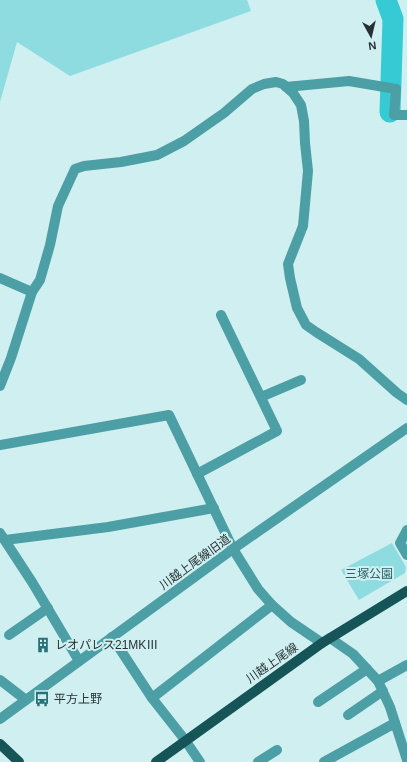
<svg xmlns="http://www.w3.org/2000/svg" width="407" height="762" viewBox="0 0 407 762" font-family="Helvetica,'Noto Sans JP',sans-serif">
<style>
.green{fill:#8edbe0}
.lines{fill:none;stroke-linecap:round;stroke-linejoin:round}
.river{stroke:#36cbd4;stroke-width:21}
.minor{stroke:#4c9fa4;stroke-width:10}
.major{stroke:#155457;stroke-width:10}
.labels{text-anchor:middle;dominant-baseline:central;stroke-width:4;stroke-linejoin:round;paint-order:stroke}
.street-label{font-size:12px;fill:#263233;stroke:#d0eff1}
.park-label{font-size:12px;fill:#276164;stroke:#d0eff1}
.poi-label{font-size:12px;fill:#263233;stroke:#d0eff1;text-anchor:start}
</style>
<rect width="100%" height="100%" fill="#d0eff1"/>
<g class="green">
<path d="M0,0H247L251,11L70,76L17,42L0,102Z"/>
<path d="M392,543L406,567L405,573L359,600L341,570Z"/>
</g>
<g class="lines">
<path class="river" d="M386,0L393,19L390,112"/>
<g class="minor">
<path d="M286,87L349,81L396,89L394,115H407"/>
<path d="M0,278L32,292"/>
<path d="M0,386L11,358L32,292L40,280L50,245L58,206L75,169L84,166L121,162L157,155L184,141L224,113L252,89L264,84L276,82L283,84L293,93L301,105L304,121L305,143L308,171L303,226L288,264L290,278L297,308L306,325L316,332L359,359L397,393L407,400"/>
<path d="M261,397L301,380"/>
<path d="M0,445L169,415L233,549L258,589L272,605L291,622L322,643"/>
<path d="M197,474L277,431L221,315"/>
<path d="M407,530L400,543L407,555"/>
<path d="M0,533L32,582L79,661"/>
<path d="M5,540L108,527L214,508"/>
<path d="M9,635L48,608"/>
<path d="M112,637L152,698L185,740L200,762"/>
<path d="M330,638L353,654L378,681L390,707L407,760"/>
<path d="M0,680L26,700"/>
<path d="M378,681L407,665"/>
<path d="M152,698L272,605"/>
<path d="M318,702L367,669"/>
<path d="M348,715L383,691"/>
<path d="M0,719L233,549L407,428"/>
<path d="M258,762L277,750"/>
<path d="M324,762L395,723"/>
</g>
<g class="major">
<path d="M0,744L19,762"/>
<path d="M156,762L322,643L407,591"/>
</g>
</g>
<defs>
<g id="building-bare" transform="scale(1.2)"><path d="M-4-6H4V6H1V3H-1V6H-4ZM-2.5-4.3h1.7v1.8h-1.7ZM.8-4.3h1.7v1.8H.8ZM-2.5-1h1.7V.8h-1.7ZM.8-1h1.7V.8H.8Z" fill="#277276" stroke="#d0eff1" stroke-width="2.5" paint-order="stroke"/></g>
<g id="bus-bare" transform="scale(1.2)"><path d="M-5-6H5V4H4V6H2V4H-2V6H-4V4H-5ZM-3.5-4V0h7V-4ZM-3.5 1.2v1.5H-2V1.2ZM2 1.2v1.5H3.5V1.2Z" fill="#277276" stroke="#d0eff1" stroke-width="2.5" paint-order="stroke"/></g>
</defs>
<g fill-rule="evenodd">
<use href="#building-bare" x="43" y="645"/>
<use href="#bus-bare" x="42" y="699"/>
</g>
<g class="labels">
<g class="street-label">
<text transform="translate(195 562) rotate(-36)">川越上尾線旧道</text>
<text transform="translate(272 663) rotate(-35)">川越上尾線</text>
</g>
<g class="park-label">
<text x="369" y="574">三塚公園</text>
</g>
<g class="poi-label">
<text x="55" y="645">レオパレス21MKⅢ</text>
<text x="54" y="699">平方上野</text>
</g>
</g>
<g transform="translate(371 36) rotate(172)" stroke="#d0eff1" stroke-width="3" paint-order="stroke">
<path d="M0-3L7 15L0 10L-7 15Z" fill="#263233"/>
<text y="-6" font-size="11" font-weight="bold" text-anchor="middle" fill="#263233">N</text>
</g>
</svg>
